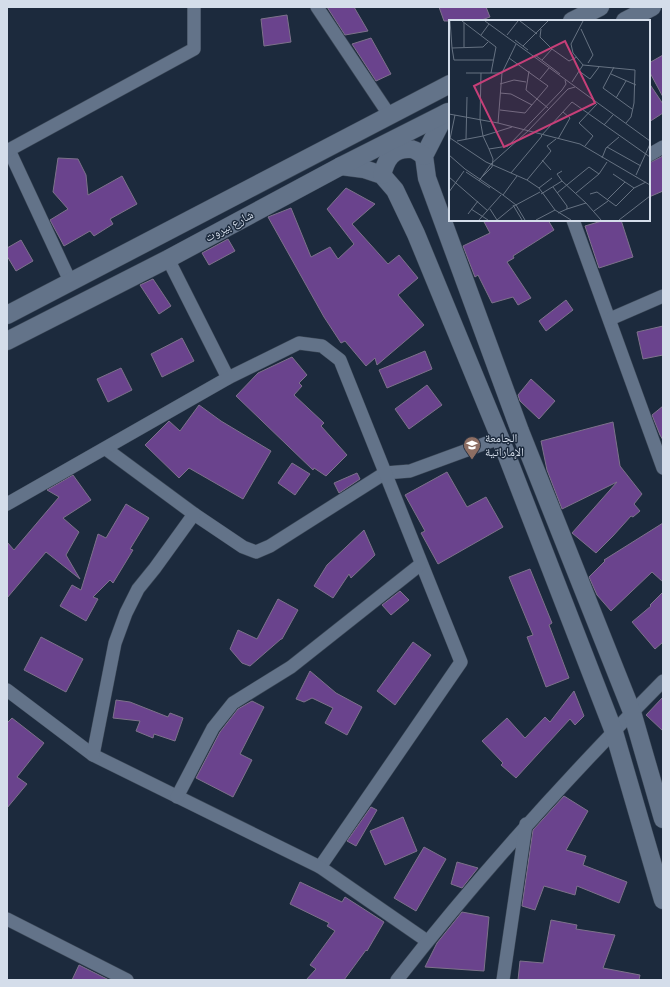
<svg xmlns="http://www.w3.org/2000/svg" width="670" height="987" viewBox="0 0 670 987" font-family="'Archivo Narrow','Noto Naskh Arabic',sans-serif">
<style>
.building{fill:#6a438d;stroke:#7d728b}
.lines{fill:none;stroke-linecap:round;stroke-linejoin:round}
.street-casing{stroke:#3c4857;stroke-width:14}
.secondary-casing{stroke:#3c4857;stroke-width:19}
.street{stroke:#637389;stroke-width:13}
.secondary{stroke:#637389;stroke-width:18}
.labels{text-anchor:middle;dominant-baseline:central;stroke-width:3;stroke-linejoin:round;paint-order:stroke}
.street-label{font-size:12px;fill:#d4ddea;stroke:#1c2a3d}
.poi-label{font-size:12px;fill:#d4ddea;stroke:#1c2a3d;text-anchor:start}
.inset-road{fill:none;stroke:#667282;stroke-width:1}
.view{fill:#c63f78;fill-opacity:0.15;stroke:#c63f78;stroke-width:2}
.inset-edge{fill:none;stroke:#d4ddea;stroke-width:2}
</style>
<rect width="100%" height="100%" fill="#1c2a3d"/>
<g class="building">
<path d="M327,7H354L368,31L345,35Z"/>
<path d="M439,7H486L490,17L479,21H444Z"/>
<path d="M287,15L291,42L264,46L261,19Z"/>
<path d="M371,38L391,74L376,81L352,44Z"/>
<path d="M663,55V97L649,71V63Z"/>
<path d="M649,83L663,104V113L649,122Z"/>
<path d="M663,156V191L649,197V163Z"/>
<path d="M58,158L78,159L86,175L88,195L122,176L137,204L110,219L113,224L94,236L90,231L64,246L50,220L68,209L53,192Z"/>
<path d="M346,188L375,204L352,224L388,264L399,255L418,278L398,295L424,325L377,365L375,358L366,366L345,341L341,343L324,317L268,217L291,208L311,257L330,247L338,259L354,244L327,209Z"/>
<path d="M483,220H548L554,230L513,256L514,258L507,262L531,298L518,305L513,297L492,303L478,275L475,277L463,246L490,233Z"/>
<path d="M605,220H621L633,257L599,268L585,226Z"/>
<path d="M228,239L235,251L209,265L202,253Z"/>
<path d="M21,240L33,261L16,271L7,256V248Z"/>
<path d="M153,279L171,306L159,314L140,285Z"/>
<path d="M566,300L573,310L546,331L539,321Z"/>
<path d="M663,326V355L643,359L637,332Z"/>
<path d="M182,338L194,361L162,377L151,354Z"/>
<path d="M425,351L432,369L387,388L379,370Z"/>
<path d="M292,357L307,375L299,383L302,386L294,395L324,423L321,426L347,455L326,476L314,468L313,470L236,396L258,373Z"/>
<path d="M121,368L132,390L108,402L97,379Z"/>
<path d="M531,379L555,401L539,419L520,401L518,395Z"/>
<path d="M427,385L442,405L409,429L395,409Z"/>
<path d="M199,405L221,421L271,451L243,499L189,468L179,478L145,445L169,421L180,431Z"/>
<path d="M663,406V440L660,435L652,415Z"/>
<path d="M613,422L620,466L642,494L634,504L640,511L633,517L631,516L613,536L596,553L572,533L617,482L562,509L547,470L541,441Z"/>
<path d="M292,463L310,474L295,495L278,483Z"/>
<path d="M447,472L467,507L486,497L503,527L438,564L421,533L425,531L405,495Z"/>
<path d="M357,473L360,479L339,493L334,483Z"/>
<path d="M73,475L91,500L63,518L79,532L66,555L80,579L46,552L7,598V542L14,550L59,497L47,490Z"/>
<path d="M126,504L149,518L130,549L133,550L113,583L110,580L93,597L98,599L86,621L60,606L72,585L81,590L98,534L106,538Z"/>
<path d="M663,523V582L652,572L611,611L597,595L589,577L605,561L604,560Z"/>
<path d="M364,530L375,555L351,578L349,574L333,598L314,586L327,565Z"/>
<path d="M530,569L552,623L549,625L569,678L546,687L527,637L533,635L509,577Z"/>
<path d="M400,591L409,600L391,615L382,605Z"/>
<path d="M663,592V642L655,649L632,622L651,606L650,605Z"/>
<path d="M278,599L298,610L282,639H281L250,666L242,663L230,649L238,630L257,639Z"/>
<path d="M41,637L83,659L66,692L24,670Z"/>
<path d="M413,642L431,655L395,705L377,691Z"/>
<path d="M310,671L336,693L362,707L347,735L325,723L333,708L312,698L304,702L296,699Z"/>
<path d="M574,691L584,716L575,725L570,719L516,778L501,765L503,763L482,741L507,718L525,738L545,717L550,722Z"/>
<path d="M663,697V731L646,715Z"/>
<path d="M116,700L130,702L168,717L170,713L183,718L175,741L154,734L153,738L136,731L140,721L113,718Z"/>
<path d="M252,701L264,707L240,754L252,760L233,797L196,778L220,732L238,709Z"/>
<path d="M12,718L44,743L17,777L27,784L7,808V723Z"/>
<path d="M564,796L588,811L566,850L586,856L583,865L627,882L619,903L577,886L575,895L544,886L535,910L522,906L533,830Z"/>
<path d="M371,807L377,810L356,846L347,841Z"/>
<path d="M403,817L417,851L385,865L370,831Z"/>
<path d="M424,847L446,859L416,911L394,898Z"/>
<path d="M457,862L478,868L462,888L451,884Z"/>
<path d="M300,882L342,902L345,897L384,922L367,951L366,950L344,980H306L316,969L310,965L335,931L327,926L329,923L290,904Z"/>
<path d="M462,912L489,917L484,971L425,967L437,943Z"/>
<path d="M551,920L577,925L576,929L615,935L603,968L640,975L639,980H518L520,961L543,963Z"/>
<path d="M79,965L109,980H72Z"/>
</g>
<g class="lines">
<g class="street-casing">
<g id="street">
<path d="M317,7L390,116"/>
<path d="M9,150L70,281"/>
<path d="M7,151L194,49V7"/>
<path d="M649,155L663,147"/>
<path d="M573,220L663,468"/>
<path d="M168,259L228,378"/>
<path d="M610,319L663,296"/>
<path d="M106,449L194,514L243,547L256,552L270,546L385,473L410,471L500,438"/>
<path d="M7,504L228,378L299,343L322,346L340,360L461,662L320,867"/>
<path d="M7,690L93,755L320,867L427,941"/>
<path d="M93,755L115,643L126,613L138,589L155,568L194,514"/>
<path d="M177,797L213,728L233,703L291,667L421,564"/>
<path d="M7,919L127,980"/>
<path d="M397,980C479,875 569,776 663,681"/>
<path d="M503,980L526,824"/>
</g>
</g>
<g class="secondary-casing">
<g id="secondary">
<path d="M572,21L600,7"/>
<path d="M625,21L652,7"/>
<path d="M446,113L424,156L427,178L520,431L632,712L663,819"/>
<path d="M341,166L364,169L382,175L395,190L416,234L500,438L614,732L663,900"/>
<path d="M382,175C386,160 392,148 410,149C414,149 420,153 424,156"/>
<path d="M7,315L450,84"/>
<path d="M7,341L168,259L341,166L448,112"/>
</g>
</g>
<use href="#street" class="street"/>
<use href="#secondary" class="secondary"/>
</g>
<defs>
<g id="university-pin" transform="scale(0.9)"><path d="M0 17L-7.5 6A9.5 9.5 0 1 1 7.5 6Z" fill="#8d6e63" stroke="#1c2a3d"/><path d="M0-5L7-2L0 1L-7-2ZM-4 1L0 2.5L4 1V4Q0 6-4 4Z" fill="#fff"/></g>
</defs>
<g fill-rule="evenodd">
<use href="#university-pin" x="472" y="445"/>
</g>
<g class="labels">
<g class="street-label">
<text transform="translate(229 226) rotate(-28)">شارع بيروت</text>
</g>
<g class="poi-label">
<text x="485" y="438">الجامعة<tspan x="485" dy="14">الإماراتية</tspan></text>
</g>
</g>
<g transform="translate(449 20)">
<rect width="201" height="201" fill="#1c2a3d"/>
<path class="inset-road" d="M1,1L3,28L34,27L39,22M13,1L47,27L42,53M36,1L201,121M71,1L88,14M92,9L91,17L103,29L120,41L128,37M132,9L144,35L139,43M32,15L40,4M58,15L69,1M66,20L79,30M74,26L99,1M15,27V3M3,28L5,40H44M86,35L111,54M93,40L103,29M134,45L186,50L185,83L182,97L177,103M165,47L154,68L183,89M80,51L77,70L99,88M130,51L141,59L150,47M17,53H53M162,54L187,65M91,59L100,48M123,62L134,45L124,33L122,24L134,1M51,64L65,60L77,62M51,73L62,74L83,85M167,78L177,61M51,90L76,93L99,66L60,38M0,94L49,103L131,124L201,165M49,103L53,53L67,24M155,105L164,95M92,116L123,82L201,137M1,118L37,142L78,160L90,168L106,190L122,200M17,119L18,77M109,119L121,98L114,92M8,121L34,116L31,99L32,53M0,124L6,95M59,126L113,70L117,64L116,60M59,126L40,129L34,116L63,107M136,126L144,116L130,103L148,84M158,127L192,146M0,135L16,149L54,175L67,185L76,200M153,138L157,128L170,117M93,140L102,150M113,151L108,154L113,161L137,183L152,200M17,152L41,168M62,153L93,116M164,154L185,168L197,162M187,155L201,124M0,157L39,191M31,159L43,147L44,139L40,129M78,160L102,131L98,126L107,119M30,161L42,144L79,111L119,69L126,67M104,167L118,186V189L109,193M90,168L103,158M0,172L15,151M108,173L140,147L150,154L158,142M127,173L150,154M92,174L113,161M141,174L148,172L167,186L185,168M54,175L68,156M158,180L176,162M64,185L73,200M22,189L39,200M41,189L48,200M118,189L137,183M145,191L159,181M19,194L29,181M30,200L52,175M48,200L65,186L91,172M87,200L106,190M170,200L201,176"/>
<path class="view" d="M116,21L146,83L55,127L25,66Z"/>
<rect width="201" height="201" class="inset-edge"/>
</g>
<rect width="670" height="987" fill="none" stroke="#d4ddea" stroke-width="16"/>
</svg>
